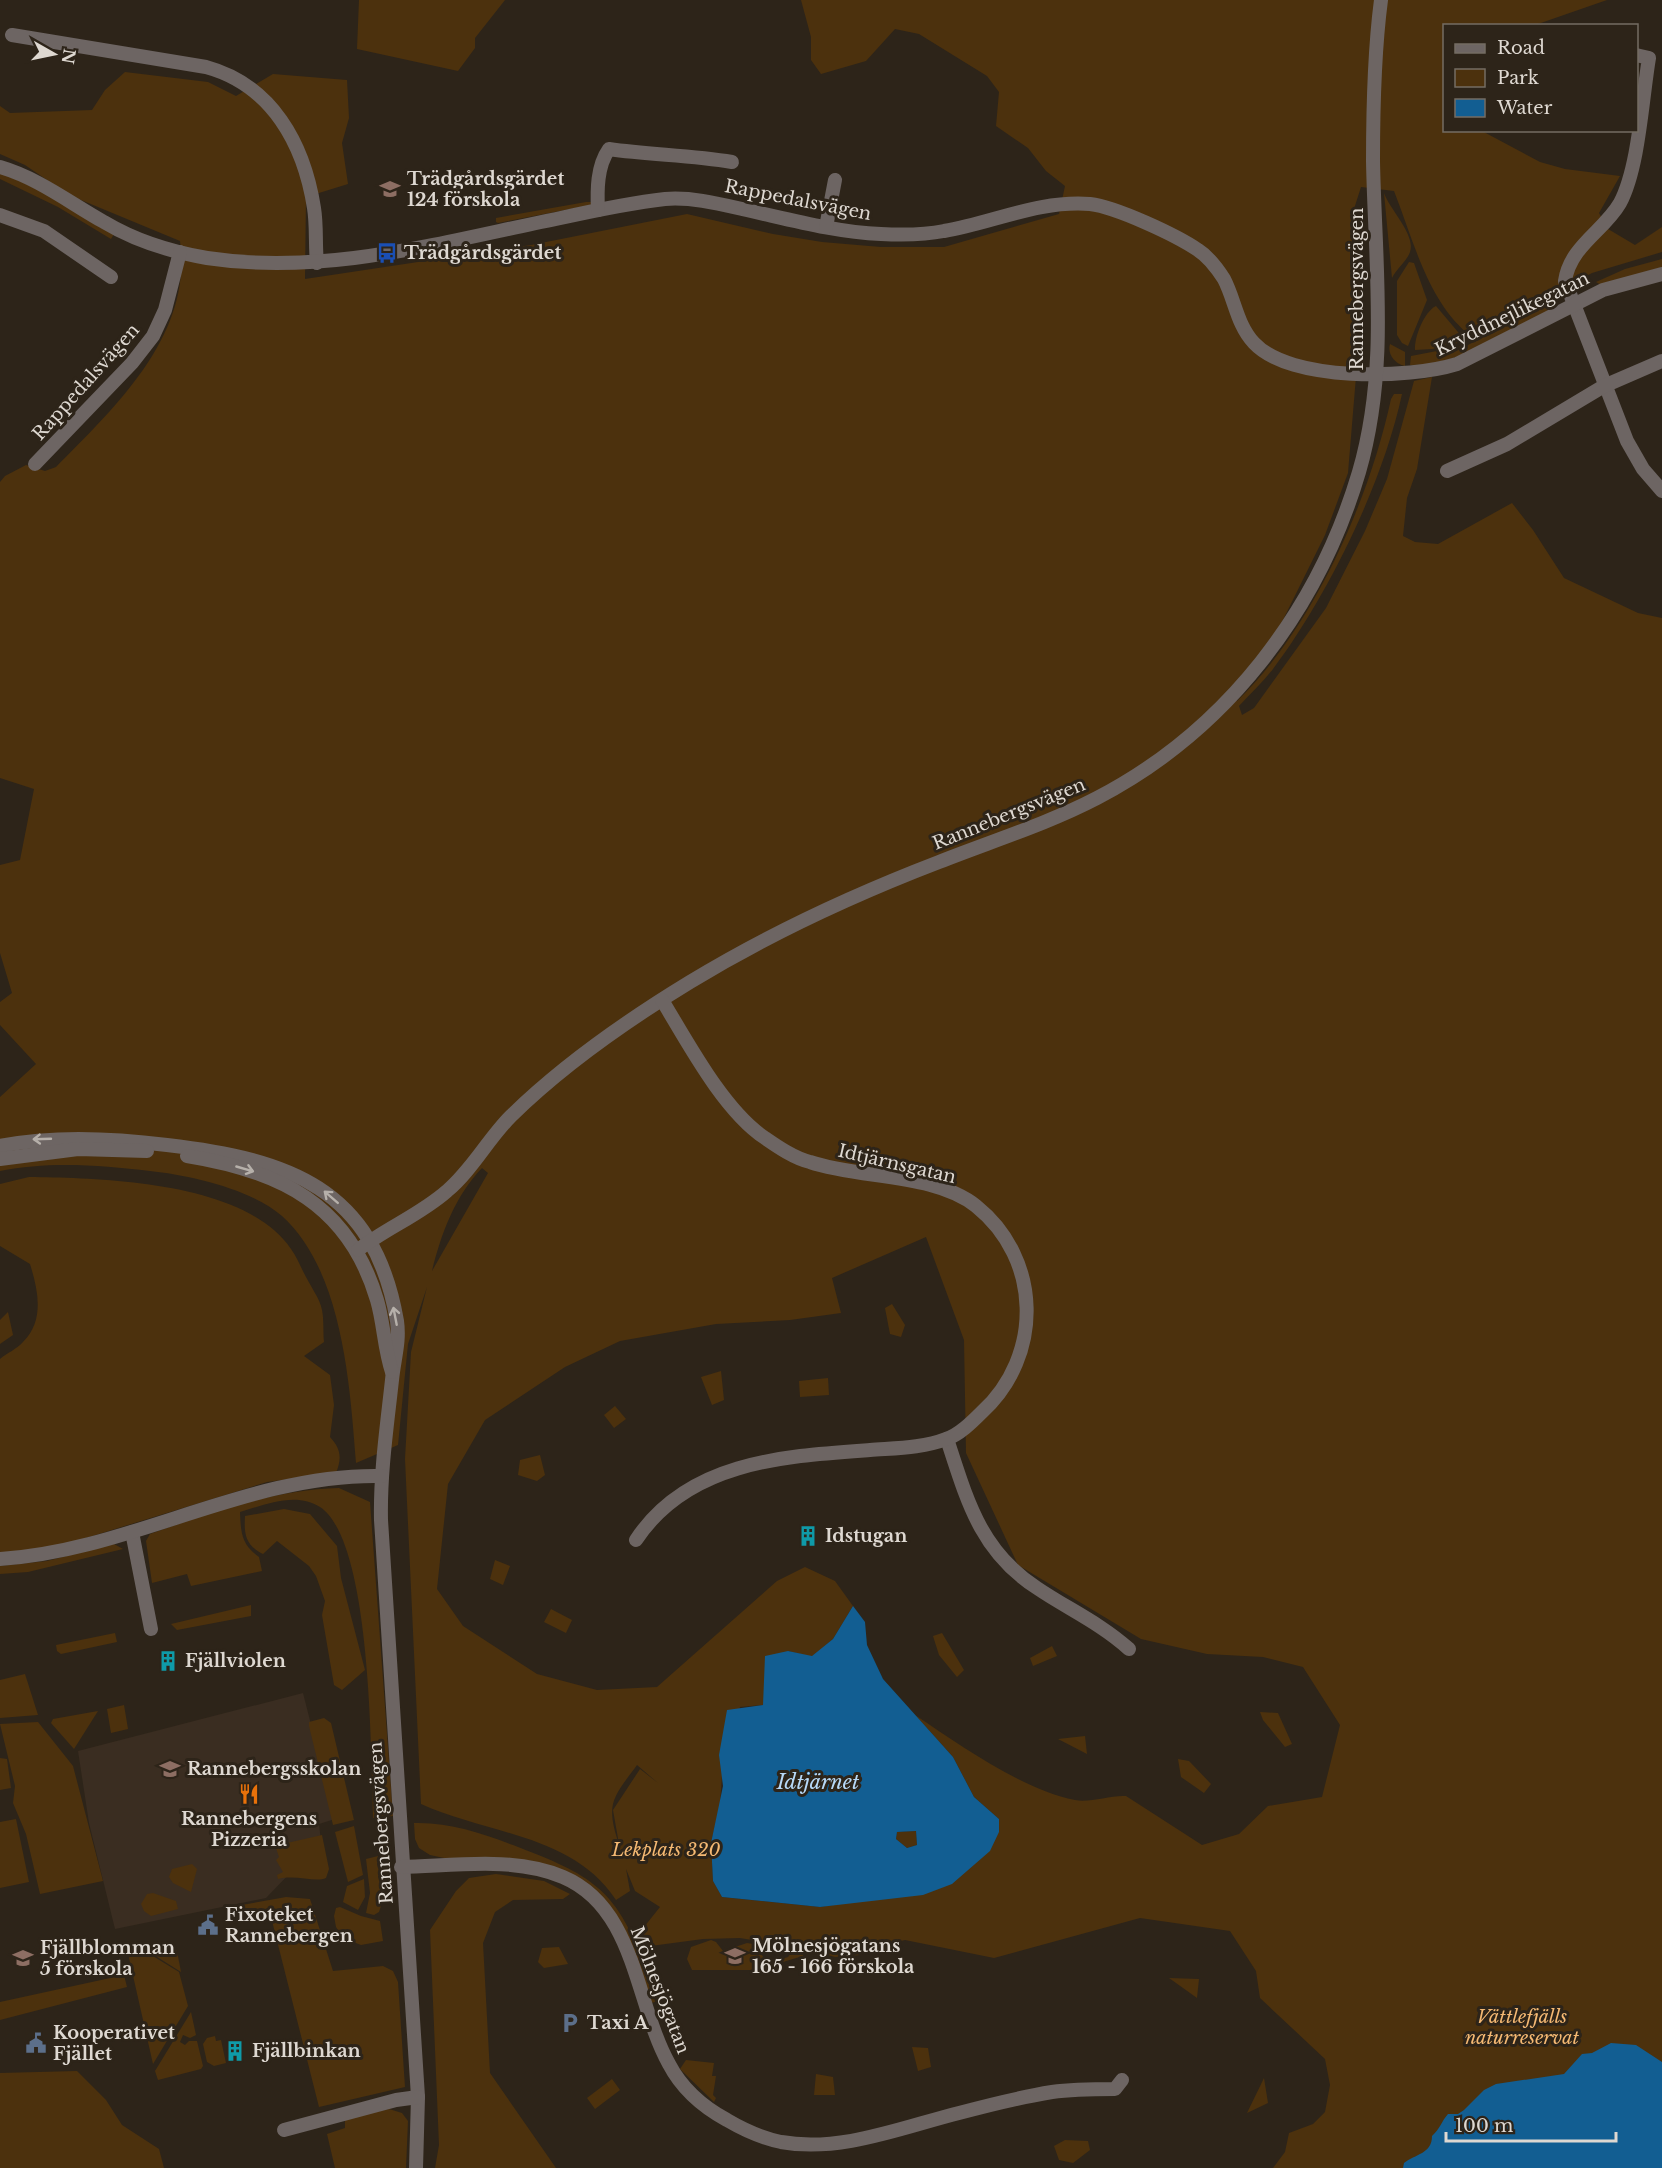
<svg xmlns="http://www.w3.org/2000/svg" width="1662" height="2168" viewBox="0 0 1662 2168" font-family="'Libre Baskerville',serif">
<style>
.commercial{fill:#3a2d21}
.green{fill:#4c310d;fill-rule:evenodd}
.water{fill:#125e92;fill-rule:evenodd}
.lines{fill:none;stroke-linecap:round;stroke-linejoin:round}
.minor{stroke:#6d6563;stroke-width:14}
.oneway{stroke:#b6b0aa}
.labels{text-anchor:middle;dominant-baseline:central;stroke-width:6;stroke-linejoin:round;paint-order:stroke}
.poi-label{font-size:18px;font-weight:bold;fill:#ded8d1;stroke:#2d2419;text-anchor:start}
.street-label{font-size:18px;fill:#ded8d1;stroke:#2d2419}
.park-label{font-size:18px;font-style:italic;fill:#f5b973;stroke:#2d2419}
.water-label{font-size:20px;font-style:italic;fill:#b7d9f8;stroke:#2d2419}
</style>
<rect width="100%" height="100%" fill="#2d2419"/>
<path class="commercial" d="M303,1693L335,1819L319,1824L321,1841L266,1898L115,1929L89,1823L78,1751Z"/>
<g class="green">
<path d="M359,0H505L475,38V48L458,71L357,49Z"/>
<path d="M801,0H1607L1535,25L1444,26V130L1482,131L1540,162L1565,169L1620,176L1599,213L1608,229L1635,245L1662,227V252L1592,273L1483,329L1467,333C1427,299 1413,239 1394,191L1361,187L1354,209L1360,328L1348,473L1325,535L1275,636L1232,688L1237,701C1313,628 1369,501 1391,399L1394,394H1402C1383,483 1328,596 1273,669C1263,682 1250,694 1239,706L1242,715L1254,708L1326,608L1365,531L1387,479L1414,381L1432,377L1417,469L1407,498L1403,536L1415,542L1438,544L1512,503L1533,530L1564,578L1638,613L1662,618V2168H1273L1285,2152L1289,2133L1313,2124L1325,2112L1330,2085L1325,2059L1260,1998L1256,1971L1230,1931L1140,1918L994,1958L905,1940L880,1946L860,1955L835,1957L811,1950L740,1938L703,1939L643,1947L640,1932L660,1907L635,1891L626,1869L630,1891L616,1900C573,1834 486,1834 421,1804L405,1459L411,1352L427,1287L408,1344L398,1445L356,1463C350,1386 343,1271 282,1216C251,1189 189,1175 150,1171C101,1165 48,1161 0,1171V1097L36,1064L0,1025V1002L12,993L0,953V865L20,860L34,789L0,778V482L5,476L26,465L45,471L56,467C116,406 193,335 180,241L69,195L25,165L0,154V106L10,113L92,110L105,90L125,72L208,82L236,96L273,74L347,80L349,118L342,143L348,184L306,197L305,279L531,245L687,214L773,234L822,242L881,247H944L1059,214L1065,186L1046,171L1028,148L996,126L999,92L987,76L919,34L895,29L866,61L821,74L811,60V37ZM482,1168L488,1173L432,1271C441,1234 455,1196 482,1168ZM926,1237L964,1340L966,1453L1018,1565L1141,1639L1207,1654L1263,1657L1303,1667L1340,1725L1322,1797L1268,1806L1239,1834L1202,1845L1126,1796C1110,1795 1090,1803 1075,1800C1023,1790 960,1745 915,1715L953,1757L974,1797L999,1819L852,1902L820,1907L722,1897L713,1881L711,1843L720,1804L722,1776L740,1707L763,1705L788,1651L812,1657L833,1639L853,1606L835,1581L805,1567L777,1581L657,1687L597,1690L537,1674L463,1626L437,1589L448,1484L485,1420L565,1367L620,1341L716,1324L790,1320L841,1313L832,1278ZM637,1765L658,1783L640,1769L613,1810L619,1844C605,1803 613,1798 637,1765Z"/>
<path d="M0,173L34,187L114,234L111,239L58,207L0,179Z"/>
<path d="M1384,193C1390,210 1416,235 1410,252C1407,261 1396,269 1392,278Z"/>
<path d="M586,202H591V205L498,223L496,222V218Z"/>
<path d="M1662,259V267L1601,285L1596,282L1625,269Z"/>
<path d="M1409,262L1414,263L1427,300L1408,346L1402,343L1397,335V281Z"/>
<path d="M1436,306L1463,338L1462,342L1432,349L1415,350C1414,337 1424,312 1436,306Z"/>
<path d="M1542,306H1546L1548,311C1506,333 1459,366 1410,365L1411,356L1468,345Z"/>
<path d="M1390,344L1405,352V366C1395,364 1387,354 1390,344Z"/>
<path d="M29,1177C102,1178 245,1181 291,1249C297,1257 301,1268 306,1277C311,1287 320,1299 322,1310C324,1320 323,1332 324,1342L304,1356L330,1375L334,1405L330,1437C341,1449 342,1458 336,1473L267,1482L73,1542L0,1556V1359C7,1353 17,1349 23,1342C45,1320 38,1290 30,1264L0,1246V1184Z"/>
<path d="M892,1304L905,1325L901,1337L890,1334L885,1308Z"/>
<path d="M8,1312L13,1335L0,1344V1320Z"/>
<path d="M721,1371L724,1400L712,1405L701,1377Z"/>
<path d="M828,1378L829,1395L800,1397L799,1381Z"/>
<path d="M615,1406L626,1419L614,1428L604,1415Z"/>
<path d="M540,1455L545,1475L537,1481L518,1475L520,1460Z"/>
<path d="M339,1488L370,1502L393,1816L373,1818C371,1756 372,1541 320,1507C296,1491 264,1505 240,1512C241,1533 241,1544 259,1557L262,1571L191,1586L187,1574L152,1583L146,1541L150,1534C212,1512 273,1490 339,1488Z"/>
<path d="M284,1509L310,1514L337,1546L341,1578L365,1670L342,1690L334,1685L322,1615L325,1601L316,1576L309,1566L277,1541L263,1554C245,1545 244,1534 245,1516Z"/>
<path d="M114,1544L123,1549L28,1572L0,1574V1566L47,1561Z"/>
<path d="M495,1560L510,1566L503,1585L490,1579Z"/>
<path d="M251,1605V1616L177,1630L171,1624Z"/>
<path d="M551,1609L572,1620L566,1633L544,1622Z"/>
<path d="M115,1633L117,1642L61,1654L57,1651L56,1645Z"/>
<path d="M942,1633L964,1670L957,1677L939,1655L933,1636Z"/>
<path d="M1052,1646L1057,1656L1033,1666L1030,1658Z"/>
<path d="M25,1674L38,1715L0,1718V1680Z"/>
<path d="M124,1705L128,1729L111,1733L107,1709Z"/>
<path d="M98,1711L74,1749L51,1723L53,1719Z"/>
<path d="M1260,1712L1278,1713L1292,1744L1285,1747L1263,1720Z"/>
<path d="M324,1718L331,1723L354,1820L333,1825L309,1726V1722Z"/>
<path d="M38,1722L73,1766L103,1881L40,1894L26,1834L13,1803L15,1786L0,1724Z"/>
<path d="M1085,1736L1087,1754L1058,1739Z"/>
<path d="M0,1758L7,1759L11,1788L0,1790Z"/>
<path d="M1178,1759L1189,1761L1211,1784L1204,1793L1181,1777Z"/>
<path d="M16,1819L29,1882L0,1888V1822Z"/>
<path d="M414,1823C449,1822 481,1833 513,1845C582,1872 615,1884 641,1958C646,1973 653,1987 655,2002L650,2003L615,1917L532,1861L506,1858H444L430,1855L419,1848L415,1839Z"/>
<path d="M354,1826L363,1875L348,1882L335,1832Z"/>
<path d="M916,1831L917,1845L907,1848L896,1839L897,1832Z"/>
<path d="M322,1835L329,1869L326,1878C315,1883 296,1874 278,1879L277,1875L283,1872L276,1860L279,1857L276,1848L287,1843Z"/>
<path d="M378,1856L381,1906L379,1912L374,1915L366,1913L370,1893L366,1859Z"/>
<path d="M192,1864L197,1869L191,1892L173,1883L169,1877L172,1869Z"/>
<path d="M496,1874L544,1881L570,1894L563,1899L513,1900L495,1912L483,1943L490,2073L556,2168H435L439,2145L430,1930L456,1891L469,1878Z"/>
<path d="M364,1879L365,1897L358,1910L343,1902L347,1886Z"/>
<path d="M153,1893L176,1901L178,1909L151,1916L144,1911L141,1904L147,1894Z"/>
<path d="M286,1897L310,1899L333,1971L383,1966L393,1971L398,1982L405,2087L319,2107L269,1909L235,1917L236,1906Z"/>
<path d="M340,1907L361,1916L380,1921L383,1941L361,1945L343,1938L336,1927L334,1916L336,1908Z"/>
<path d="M711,1940L716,1942L723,1951L747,1943L753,1944L765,1959L775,1961L788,1957L794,1949L802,1951L803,1956L756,1970H692L687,1959L691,1947Z"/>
<path d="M169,1944L177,1951L181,1972L146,1950Z"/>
<path d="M559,1947L568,1964L544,1968L538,1962L542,1948Z"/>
<path d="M143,1950L179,1972L188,2006L153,2064L129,1958L131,1953Z"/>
<path d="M124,1975L127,1987L0,2020V2002Z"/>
<path d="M1169,1978L1199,1979L1197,1998Z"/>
<path d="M191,2012L196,2035L190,2038L183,2035L180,2042L185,2045L189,2041H197L203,2066L201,2069L158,2080L155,2071Z"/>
<path d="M215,2036L216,2041L221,2040L226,2063L214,2066L207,2062L203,2044L207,2038Z"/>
<path d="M912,2047L928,2048L931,2067L918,2071Z"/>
<path d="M686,2060L714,2063L712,2076H716L713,2095L716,2098L714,2102L680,2069Z"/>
<path d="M77,2071L106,2100L122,2125L159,2149L164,2168H0V2073Z"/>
<path d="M816,2074L833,2077L835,2095H814Z"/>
<path d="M1264,2078L1268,2103L1247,2113Z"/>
<path d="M612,2079L620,2090L595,2109L587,2098Z"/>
<path d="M389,2109L402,2113L408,2121L406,2168H335L327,2134L345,2128V2119Z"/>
<path d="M1065,2140L1088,2141L1090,2150L1073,2163L1059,2160L1054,2146Z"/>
</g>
<g class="water">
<path d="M853,1606L865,1622L867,1645L883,1679L953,1757L974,1797L999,1819V1832L990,1851L952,1884L923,1895L820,1907L722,1897L713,1881L711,1843L723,1786L719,1755L727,1710L763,1705L765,1656L788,1651L812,1656L833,1639ZM916,1831L917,1845L907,1848L896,1839L897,1832Z"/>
<path d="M1611,2043L1636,2045L1662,2062V2168H1403L1404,2163C1415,2154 1432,2154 1432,2136C1440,2129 1441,2122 1448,2114H1458L1464,2110L1484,2090L1496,2084L1564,2074L1582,2054L1592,2053Z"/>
</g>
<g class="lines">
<g class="minor">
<path d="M12,35L206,67C272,85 304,144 314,208C317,226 315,245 317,263"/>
<path d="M1636,55L1649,58C1642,99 1639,167 1620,203C1604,231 1570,246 1565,281L1627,441L1643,469L1662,491"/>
<path d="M0,167C38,178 70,203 104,222C134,240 172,252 207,258C325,276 442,242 556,219C592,211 628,203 665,199C691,197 716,203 742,209C788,219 834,232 881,234C901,235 924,235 944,231C993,223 1038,200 1090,204C1116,207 1176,235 1198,250C1209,257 1217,268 1224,279C1235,300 1237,325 1254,343C1290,382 1409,379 1457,364L1603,290L1662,274"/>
<path d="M598,210C597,190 597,166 609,149C650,155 690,155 732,162"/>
<path d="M0,215L44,231L111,277"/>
<path d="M826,227L835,180"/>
<path d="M35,464L132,363L153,336L165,310L180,252"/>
<path d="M1447,471L1507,444L1604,386L1662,361"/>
<path d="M0,1146C55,1135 112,1138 167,1145C287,1159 374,1187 397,1321C400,1342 394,1359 392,1380C387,1426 380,1473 381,1520L418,2097L416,2168"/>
<path d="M187,1156C281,1171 349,1205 377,1300C384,1324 384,1348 392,1372"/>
<path d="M0,1159L78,1149L147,1151"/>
<path d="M358,1250C386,1228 420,1215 447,1191C472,1170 488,1139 511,1116C564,1064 626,1021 690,982C769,934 853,895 939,862C992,841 1047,824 1097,798C1226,731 1318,611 1359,472C1389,369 1375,266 1373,161C1373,107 1374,53 1381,0"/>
<path d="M947,1439C967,1500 980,1551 1037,1588C1068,1609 1100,1623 1129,1649"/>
<path d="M132,1532L151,1629"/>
<path d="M636,1540C688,1461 785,1456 870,1450C894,1448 923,1448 946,1439C959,1435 972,1422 982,1412C1043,1356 1042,1259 976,1206C935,1173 860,1179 810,1162C794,1158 778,1147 765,1138C724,1111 688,1043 662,1000"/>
<path d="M0,1559C131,1551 248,1473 382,1476"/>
<path d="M401,1867C453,1866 514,1856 563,1877C636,1908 635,2003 669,2064C682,2089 703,2107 727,2120C744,2130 762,2138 781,2142C840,2153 903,2127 959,2113C989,2105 1021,2097 1052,2092C1073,2089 1094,2089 1115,2089L1122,2080"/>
<path d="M284,2130L396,2100L418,2097"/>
</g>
</g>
<defs><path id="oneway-shaft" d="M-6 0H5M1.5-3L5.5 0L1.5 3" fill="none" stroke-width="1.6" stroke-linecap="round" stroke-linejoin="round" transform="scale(1.5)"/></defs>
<g class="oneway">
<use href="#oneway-shaft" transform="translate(42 1139) rotate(178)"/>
<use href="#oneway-shaft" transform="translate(245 1169) rotate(16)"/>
<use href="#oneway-shaft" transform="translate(331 1197) rotate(-139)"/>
<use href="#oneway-shaft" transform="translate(395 1316) rotate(-101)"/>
</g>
<defs>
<g id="school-bare" transform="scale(1.62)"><path d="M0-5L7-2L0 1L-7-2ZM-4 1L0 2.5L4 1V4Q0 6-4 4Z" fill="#8d6e63" stroke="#2d2419" stroke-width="2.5" paint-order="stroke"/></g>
<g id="bus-bare" transform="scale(1.62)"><path d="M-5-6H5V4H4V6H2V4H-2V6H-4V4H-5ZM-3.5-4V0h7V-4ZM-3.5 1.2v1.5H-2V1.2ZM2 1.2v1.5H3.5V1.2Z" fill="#1a4fb4" stroke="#2d2419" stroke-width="2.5" paint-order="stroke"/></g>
<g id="building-bare" transform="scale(1.62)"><path d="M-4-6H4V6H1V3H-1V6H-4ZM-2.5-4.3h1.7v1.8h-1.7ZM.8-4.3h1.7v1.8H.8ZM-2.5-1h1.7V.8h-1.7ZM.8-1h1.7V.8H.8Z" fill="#0f9aa8" stroke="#2d2419" stroke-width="2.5" paint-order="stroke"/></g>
<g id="restaurant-bare" transform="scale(1.62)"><path d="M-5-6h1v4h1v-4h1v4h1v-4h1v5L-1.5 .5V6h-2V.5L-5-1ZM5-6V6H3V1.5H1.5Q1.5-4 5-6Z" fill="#e8710a" stroke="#2d2419" stroke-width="2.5" paint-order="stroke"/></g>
<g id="civic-bare" transform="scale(1.62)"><path d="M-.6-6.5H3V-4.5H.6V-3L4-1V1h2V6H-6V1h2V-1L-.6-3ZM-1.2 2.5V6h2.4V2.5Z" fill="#5c6f8a" stroke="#2d2419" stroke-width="2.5" paint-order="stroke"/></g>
<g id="parking-bare" transform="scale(1.62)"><path d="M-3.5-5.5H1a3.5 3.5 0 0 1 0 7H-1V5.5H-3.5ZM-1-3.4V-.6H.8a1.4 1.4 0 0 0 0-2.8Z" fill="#5c6f8a" stroke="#2d2419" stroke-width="2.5" paint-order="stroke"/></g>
</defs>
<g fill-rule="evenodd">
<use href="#school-bare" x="390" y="189"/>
<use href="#bus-bare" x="387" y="253"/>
<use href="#building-bare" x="808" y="1536"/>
<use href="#building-bare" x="168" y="1661"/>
<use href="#school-bare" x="170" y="1769"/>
<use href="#restaurant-bare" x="249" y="1794"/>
<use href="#civic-bare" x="208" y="1925"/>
<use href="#school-bare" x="735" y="1956"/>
<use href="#school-bare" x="23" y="1958"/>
<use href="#parking-bare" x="570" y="2023"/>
<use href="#civic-bare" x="36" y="2043"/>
<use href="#building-bare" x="235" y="2051"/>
</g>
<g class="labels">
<g class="poi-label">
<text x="407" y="179">Trädgårdsgärdet<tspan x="407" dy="21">124 förskola</tspan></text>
<text x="404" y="253">Trädgårdsgärdet</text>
<text x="825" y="1536">Idstugan</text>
<text x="185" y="1661">Fjällviolen</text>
<text x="187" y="1769">Rannebergsskolan</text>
<text x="249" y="1819" text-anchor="middle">Rannebergens<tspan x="249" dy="21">Pizzeria</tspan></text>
<text x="225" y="1915">Fixoteket<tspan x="225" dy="21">Rannebergen</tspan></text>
<text x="752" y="1946">Mölnesjögatans<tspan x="752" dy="21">165 - 166 förskola</tspan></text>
<text x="40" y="1948">Fjällblomman<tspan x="40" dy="21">5 förskola</tspan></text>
<text x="587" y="2023">Taxi A</text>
<text x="53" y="2033">Kooperativet<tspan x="53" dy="21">Fjället</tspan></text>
<text x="252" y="2051">Fjällbinkan</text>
</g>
<g class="street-label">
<text transform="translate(798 200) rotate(11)">Rappedalsvägen</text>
<text transform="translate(1357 289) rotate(-90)">Rannebergsvägen</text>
<text transform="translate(1512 314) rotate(-26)">Kryddnejlikegatan</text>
<text transform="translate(86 382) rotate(-48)">Rappedalsvägen</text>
<text transform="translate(1009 814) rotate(-22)">Rannebergsvägen</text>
<text transform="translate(897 1164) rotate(13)">Idtjärnsgatan</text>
<text transform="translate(381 1823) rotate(-94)">Rannebergsvägen</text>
<text transform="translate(660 1990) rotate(69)">Mölnesjögatan</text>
</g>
<g class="park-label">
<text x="666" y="1850">Lekplats 320</text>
<text x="1522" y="2017">Vättlefjälls<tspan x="1522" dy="21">naturreservat</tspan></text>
</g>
<g class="water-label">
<text x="818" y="1782">Idtjärnet</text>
</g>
</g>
<rect x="1443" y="24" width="195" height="108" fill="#2d2419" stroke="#746c63" stroke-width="1.5"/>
<rect x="1455" y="44" width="30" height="9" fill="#6d6563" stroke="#746c63" stroke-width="1.5"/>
<text x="1497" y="54" font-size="18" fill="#ded8d1">Road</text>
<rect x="1455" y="69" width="30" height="18" fill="#4c310d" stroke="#746c63" stroke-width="1.5"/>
<text x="1497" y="84" font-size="18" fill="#ded8d1">Park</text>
<rect x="1455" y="99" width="30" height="18" fill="#125e92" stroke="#746c63" stroke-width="1.5"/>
<text x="1497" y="114" font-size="18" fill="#ded8d1">Water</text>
<g transform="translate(54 54) rotate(99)" stroke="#2d2419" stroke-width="4.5" paint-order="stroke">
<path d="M0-4.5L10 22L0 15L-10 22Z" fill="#ded8d1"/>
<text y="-9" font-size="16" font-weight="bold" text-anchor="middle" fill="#ded8d1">N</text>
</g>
<path d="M1446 2132v9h170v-9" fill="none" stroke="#ded8d1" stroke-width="3"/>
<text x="1455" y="2132" font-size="18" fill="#ded8d1" stroke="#2d2419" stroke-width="4.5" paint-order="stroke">100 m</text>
</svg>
